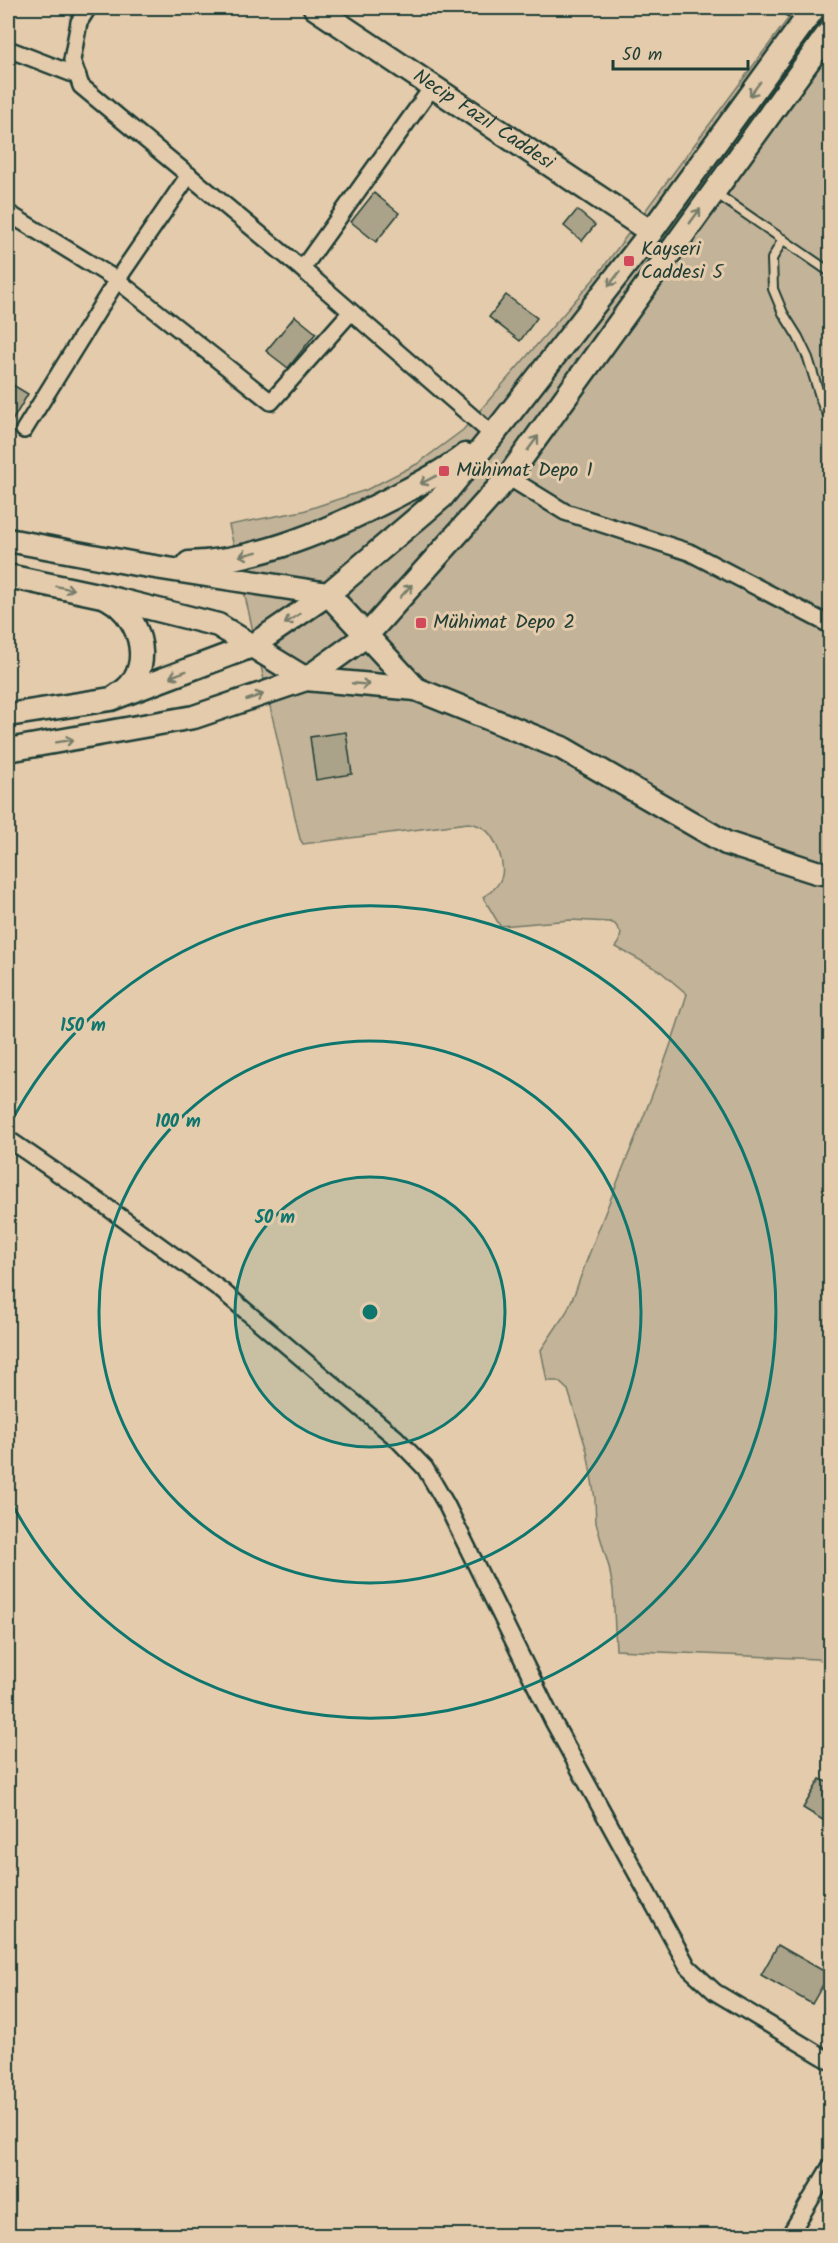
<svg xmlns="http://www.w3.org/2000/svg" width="838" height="2243" viewBox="0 0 838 2243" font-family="Kalam,sans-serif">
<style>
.green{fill:#c3b399;stroke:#717866;stroke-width:1.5}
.building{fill:#aaa289;stroke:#1f3d34;stroke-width:1.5}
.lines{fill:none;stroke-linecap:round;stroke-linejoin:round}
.lane-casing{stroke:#1f3d34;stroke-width:12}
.street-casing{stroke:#1f3d34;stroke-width:20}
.secondary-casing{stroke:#1f3d34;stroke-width:27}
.lane{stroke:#e3cbac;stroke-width:8}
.street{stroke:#e3cbac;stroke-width:15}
.secondary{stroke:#e3cbac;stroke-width:22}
.oneway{stroke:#777d6a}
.ring{fill:none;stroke:#0f766e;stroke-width:3}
.poi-dot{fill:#d1495b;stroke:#e3cbac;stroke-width:2}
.labels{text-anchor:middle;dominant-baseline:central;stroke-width:6;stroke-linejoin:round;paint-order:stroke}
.street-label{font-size:20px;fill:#1f3d34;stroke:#e3cbac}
.poi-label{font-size:20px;fill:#1f3d34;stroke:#e3cbac;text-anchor:start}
.centre{fill:#0f766e;stroke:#e3cbac;stroke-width:3}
.ring-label{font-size:18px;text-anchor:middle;font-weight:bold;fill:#0f766e;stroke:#e3cbac;stroke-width:6;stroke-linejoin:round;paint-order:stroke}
</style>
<rect width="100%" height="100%" fill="#e3cbac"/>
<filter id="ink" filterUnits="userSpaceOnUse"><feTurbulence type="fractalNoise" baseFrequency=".0167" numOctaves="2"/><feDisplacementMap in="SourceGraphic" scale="12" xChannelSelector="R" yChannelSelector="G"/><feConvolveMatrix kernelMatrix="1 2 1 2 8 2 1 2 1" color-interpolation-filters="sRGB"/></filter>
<g filter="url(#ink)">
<path class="green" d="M796,8H830V1662L818,1659L616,1650L613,1589L609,1567L596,1523L595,1499L587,1451L568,1390L558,1381H547L541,1350L567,1311L576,1290C611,1190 657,1095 687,994L660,971L616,947L619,943L621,933L615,924L610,922L571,920L500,926L483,897C505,884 506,871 498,849C492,834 485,825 468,823L303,844L300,839L229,525L303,511L366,490L417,464L463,430L599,273Z"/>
<g class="building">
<path d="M374,193L399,213L376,242L351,222Z"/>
<path d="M577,210L595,225L582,241L564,226Z"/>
<path d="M506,295L537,318L520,341L489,317Z"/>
<path d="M295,316L316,333L288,368L266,351Z"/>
<path d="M8,382L28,394L8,428Z"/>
<path d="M346,732L352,774L316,780L310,737Z"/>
<path d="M820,1779L831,1784V1825L803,1808Z"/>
<path d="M778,1945L829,1974L812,2004L761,1975Z"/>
</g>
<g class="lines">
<g class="lane-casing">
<g id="lane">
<path d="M783,8L803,19"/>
<path d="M717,194L830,272"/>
<path d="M783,239L772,259L773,289L783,313L798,337L808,358L823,406L830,417"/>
</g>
</g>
<g class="street-casing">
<g id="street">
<path d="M88,8L79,22L72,60L81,86L302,269L493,435"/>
<path d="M8,49L78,76"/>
<path d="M8,213L117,280L271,402L350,313"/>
<path d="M302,269L433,86"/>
<path d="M24,430L117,280L189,175"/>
<path d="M508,477L565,512L689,552L830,625"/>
<path d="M8,1139L104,1205L221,1290L396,1438L425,1468L446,1504L554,1723L688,1967L715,1992L830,2061"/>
<path d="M789,2236L830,2167"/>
</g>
</g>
<g class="secondary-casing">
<g id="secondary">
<path id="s1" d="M315,8L651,232"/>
<path d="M8,540L136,564L328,594L442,497L493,435L651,232L814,8"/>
<path d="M189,563C259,561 332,529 394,497C419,484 443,472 465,455"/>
<path d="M8,576L102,596L218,625L306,679L367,635L508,477L830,31"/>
<path d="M109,599C143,618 156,673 118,695"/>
<path d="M8,715L111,699L252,646L328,594L416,689"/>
<path d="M8,750L194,717L306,679L416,689L562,748L726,843L816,872L830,874"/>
</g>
</g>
<use href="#lane" class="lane"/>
<use href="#street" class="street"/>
<use href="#secondary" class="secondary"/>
</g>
<defs><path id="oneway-shaft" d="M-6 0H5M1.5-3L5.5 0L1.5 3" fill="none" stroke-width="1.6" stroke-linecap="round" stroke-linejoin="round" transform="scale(1.5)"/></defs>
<g class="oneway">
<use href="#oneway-shaft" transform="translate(755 89) rotate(126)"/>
<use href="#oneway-shaft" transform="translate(695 216) rotate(-54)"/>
<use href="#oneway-shaft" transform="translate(614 279) rotate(128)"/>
<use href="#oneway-shaft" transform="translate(533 443) rotate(-54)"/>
<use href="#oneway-shaft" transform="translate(428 480) rotate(153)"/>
<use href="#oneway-shaft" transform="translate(248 554) rotate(166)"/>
<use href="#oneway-shaft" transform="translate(65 588) rotate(12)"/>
<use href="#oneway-shaft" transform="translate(406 591) rotate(-48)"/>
<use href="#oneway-shaft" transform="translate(292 619) rotate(146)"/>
<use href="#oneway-shaft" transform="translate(178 674) rotate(160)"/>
<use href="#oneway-shaft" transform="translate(361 684) rotate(5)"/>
<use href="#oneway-shaft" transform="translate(255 697) rotate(-19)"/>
<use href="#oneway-shaft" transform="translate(65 741) rotate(-9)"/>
</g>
</g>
<circle cx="370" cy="1312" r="135" fill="#0f766e" fill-opacity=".12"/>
<g class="ring">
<circle cx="370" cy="1312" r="135"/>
<circle cx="370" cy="1312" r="271"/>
<path d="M8 1128A406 406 0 1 1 8 1496"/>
</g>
<g class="poi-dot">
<rect x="623" y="255" width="12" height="12" rx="3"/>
<rect x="438" y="465" width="12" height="12" rx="3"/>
<rect x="415" y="617" width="12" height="12" rx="3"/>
</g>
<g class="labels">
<g class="street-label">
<text stroke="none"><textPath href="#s1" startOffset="202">Necip Fazıl Caddesi</textPath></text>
</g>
<g class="poi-label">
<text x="641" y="250">Kayseri<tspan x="641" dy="23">Caddesi 5</tspan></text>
<text x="456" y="471">Mühimat Depo 1</text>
<text x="433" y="623">Mühimat Depo 2</text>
</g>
</g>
<circle cx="370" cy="1312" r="9" class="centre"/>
<g class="ring-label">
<text x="83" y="1031">150 m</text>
<text x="178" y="1127">100 m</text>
<text x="275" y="1223">50 m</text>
</g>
<rect width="838" height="2243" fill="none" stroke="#e3cbac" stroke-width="30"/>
<rect x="15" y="15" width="808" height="2213" fill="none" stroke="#1f3d34" stroke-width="2" filter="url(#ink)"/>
<path d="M613 60v9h135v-9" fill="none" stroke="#1f3d34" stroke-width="3"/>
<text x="622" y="60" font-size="18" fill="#1f3d34" stroke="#e3cbac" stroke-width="4.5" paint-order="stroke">50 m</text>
</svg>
